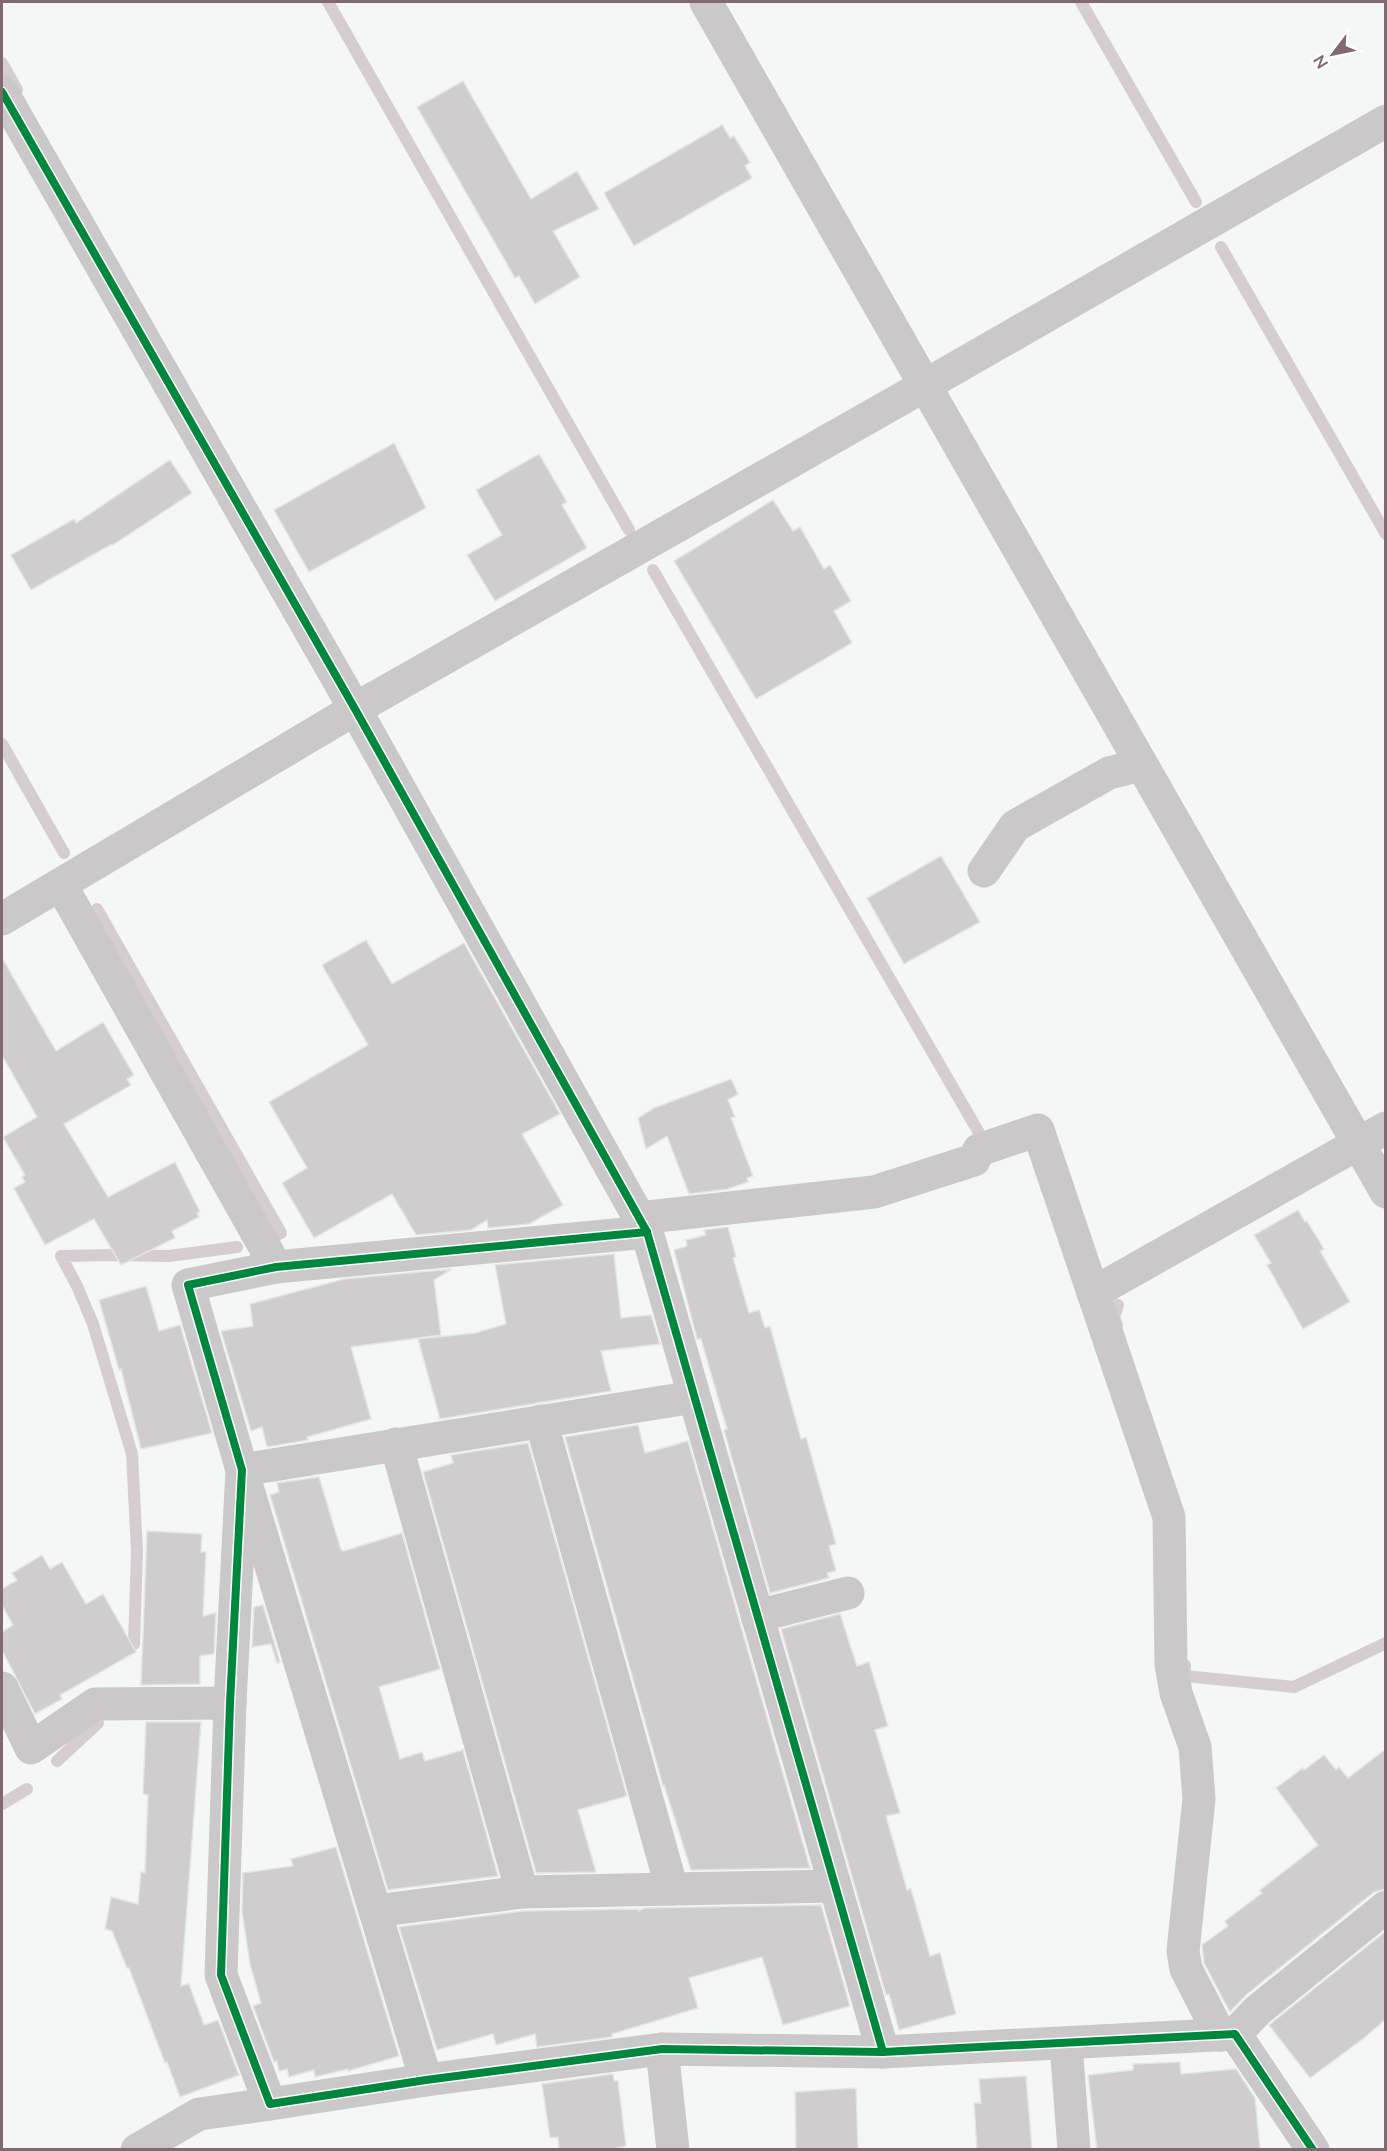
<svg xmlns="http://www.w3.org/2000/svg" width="1387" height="2151" viewBox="0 0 1387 2151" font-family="Lato,sans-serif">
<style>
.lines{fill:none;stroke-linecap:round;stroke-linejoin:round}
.stream{stroke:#d6cdd2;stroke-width:12}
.building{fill:#cfcdce;stroke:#e4e5e5;stroke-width:1.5}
.minor{stroke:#cac8c9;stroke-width:33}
.cycleway-casing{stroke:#fff;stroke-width:11}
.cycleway{stroke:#00873e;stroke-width:8}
</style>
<rect width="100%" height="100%" fill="#f5f6f6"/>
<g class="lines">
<g class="stream">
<path d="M328,2L629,530"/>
<path d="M1081,2L1196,202"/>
<path d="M2,63L17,90"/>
<path d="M1221,247L1386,534"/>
<path d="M653,570L978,1131"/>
<path d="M2,744L64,853"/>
<path d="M97,909L281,1233L275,1236"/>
<path d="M1117,1326L1114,1317L1118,1305"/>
<path d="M134,1644L137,1551L132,1454L93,1324L77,1286L61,1256L115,1255L169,1256L237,1247"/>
<path d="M1185,1665V1676L1294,1687L1386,1643"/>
<path d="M57,1761L98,1723"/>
<path d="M2,1804L27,1789"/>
</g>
</g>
<g class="building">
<path d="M463,81L531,199L577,171L599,209L553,231L580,277L535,304L519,276L515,278L417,107Z"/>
<path d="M722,125L730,138L734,136L750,162L745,166L752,178L634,246L604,193Z"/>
<path d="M394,443L426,508L309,572L274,510Z"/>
<path d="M539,454L567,502L562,505L587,548L495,601L467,555L502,535L476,490Z"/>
<path d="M170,460L192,493L113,545L112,544L31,590L11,555L74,519L76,523Z"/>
<path d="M773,500L793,531L800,527L824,569L830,565L851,601L834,611L852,643L756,699L674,561Z"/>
<path d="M941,856L980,922L904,964L867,898Z"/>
<path d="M366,940L392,984L464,943L560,1114L522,1134L563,1205L529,1224L488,1228L487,1220L471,1230L416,1235L392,1194L314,1238L282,1183L307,1168L269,1102L368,1045L322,965Z"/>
<path d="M2,958L56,1051L103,1022L134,1075L127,1079L131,1085L64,1124L108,1197L175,1162L200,1212L197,1213L199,1217L172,1231L175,1238L121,1265L94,1219L45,1245L14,1188L25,1182L22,1177L25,1175L3,1137L37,1117L2,1055Z"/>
<path d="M731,1079L738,1094L728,1100L735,1117L731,1118L753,1176L747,1178L748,1182L728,1189L689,1194L667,1136L646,1149L638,1118L654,1108Z"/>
<path d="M1298,1210L1305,1222L1307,1221L1324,1249L1320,1251L1350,1302L1303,1329L1267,1265L1271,1263L1254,1235Z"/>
<path d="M728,1227L736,1257L733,1258L749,1313L759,1310L765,1328L770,1326L801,1439L806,1437L836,1544L829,1546L836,1571L827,1573L829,1578L770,1593L724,1430L727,1429L701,1339H697L674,1250L687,1246L686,1240L706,1235L704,1230Z"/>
<path d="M614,1254L621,1318L651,1315L660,1344L601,1351L611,1391L440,1419L418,1339L475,1333L506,1324L495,1265Z"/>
<path d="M452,1269L434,1280L441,1335L351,1347L371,1419L307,1437L308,1440L267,1447L262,1427L251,1431L221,1331L253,1326L250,1304L344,1279Z"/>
<path d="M146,1286L159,1331L180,1325L212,1433L141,1449L121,1369L119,1370L99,1300Z"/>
<path d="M638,1425L645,1453L688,1441L810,1868L691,1870L664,1785L663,1786L565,1437Z"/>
<path d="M528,1443L627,1796L578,1810L596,1872L536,1873L423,1472L453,1463L451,1455Z"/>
<path d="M319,1477L341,1550L344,1551L402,1533L440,1669L379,1687L400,1759L422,1752L425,1761L463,1750L498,1876L388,1890L270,1495L279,1492L277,1483Z"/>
<path d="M147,1531L202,1534L201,1552H206L203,1616L216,1613L214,1654L200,1656V1684L141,1685Z"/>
<path d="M42,1555L50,1569L62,1562L86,1604L103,1594L136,1652L60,1695L62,1699L35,1714L2,1650V1632L13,1625L2,1605V1589L17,1580L12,1573Z"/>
<path d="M263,1605L280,1662L277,1663L271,1644L252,1647L254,1607Z"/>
<path d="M840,1614L857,1666L869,1662L888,1726L875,1730L900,1813L886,1816L907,1890L911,1889L930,1956L940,1953L956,2014L899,2030L889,1994L886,1995L781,1629Z"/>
<path d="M146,1722H201L181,1986L189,1984L204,2025L218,2020L239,2075L180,2097L167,2062L165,2063L129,1968H127L112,1931L105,1929L111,1897L138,1904L141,1872L145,1873L148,1795L143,1794Z"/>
<path d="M1386,1749V1889L1374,1892L1246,1995L1230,2012L1204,1963L1202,1945L1228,1926L1225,1921L1262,1893L1260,1890L1318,1845L1276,1788L1303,1768L1304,1770L1324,1755L1336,1770L1339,1767L1348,1778Z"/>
<path d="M336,1847L399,2056L348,2071V2069L315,2077L314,2070L289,2077L287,2069L279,2071L277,2061L274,2062L253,2006L261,2003L250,1964L242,1911L243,1873L293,1866L291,1859Z"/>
<path d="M821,1905L850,2006L783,2025L762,1957L689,1978L698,2008L612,2034V2037L537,2047L535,2034L496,2045L493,2034L437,2050L399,1927L523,1911L638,1909V1911L646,1908Z"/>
<path d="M1386,1931V2019L1364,2038L1310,2078L1269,2025Z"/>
<path d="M1180,2062L1181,2074L1236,2069L1255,2098L1260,2150H1097L1088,2075L1133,2070V2064Z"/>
<path d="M613,2074L614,2081H618L626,2146L609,2150H559L558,2137L550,2138L542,2084Z"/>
<path d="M1026,2076L1032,2150H977L974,2103H981L979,2079Z"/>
<path d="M856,2088L858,2150H796L795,2092Z"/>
</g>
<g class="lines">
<g class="minor">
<path d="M706,2L1386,1192"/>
<path d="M2,92L355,709L647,1232L883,2052"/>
<path d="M984,871L1015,826L1109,773L1140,765"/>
<path d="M61,885L276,1267"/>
<path d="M2,919L355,709L924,386L1386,121"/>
<path d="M639,1218L874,1192L974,1160L979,1150L1038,1130L1169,1517L1171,1664L1176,1693L1195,1747L1199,1799L1183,1951L1186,1969L1220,2035"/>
<path d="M647,1232L276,1267L188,1285L242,1470L230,1703L221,1975L270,2104L426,2080L662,2049L883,2052L1235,2034L1313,2150"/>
<path d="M1093,1293L1386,1128"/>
<path d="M541,1421L672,1889"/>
<path d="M396,1444L522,1892"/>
<path d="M757,1616L848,1593"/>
<path d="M2,1688L31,1748L95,1704L230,1703"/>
<path d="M375,1911L522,1892L835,1886"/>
<path d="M1235,2034L1258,2010L1386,1907"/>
<path d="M1066,2044L1074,2150"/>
<path d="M662,2049L673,2150"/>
<path d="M426,2080L242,1470L694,1397"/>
<path d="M137,2150L199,2114L270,2104"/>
</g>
<g class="cycleway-casing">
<g id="cycleway">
<path d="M2,92L355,709L647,1232L883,2052"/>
<path d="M647,1232L276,1267L188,1285L242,1470L230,1703L221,1975L270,2104L426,2080L662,2049L883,2052L1235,2034L1313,2150"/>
</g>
</g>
<use href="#cycleway" class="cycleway"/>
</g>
<rect width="1387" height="2151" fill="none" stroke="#826971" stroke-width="6"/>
<g transform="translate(1333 54) rotate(238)" stroke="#ffffff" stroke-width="4.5" paint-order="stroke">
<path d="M0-4.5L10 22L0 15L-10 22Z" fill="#826971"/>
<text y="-9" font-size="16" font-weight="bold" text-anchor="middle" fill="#826971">N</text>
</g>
</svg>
